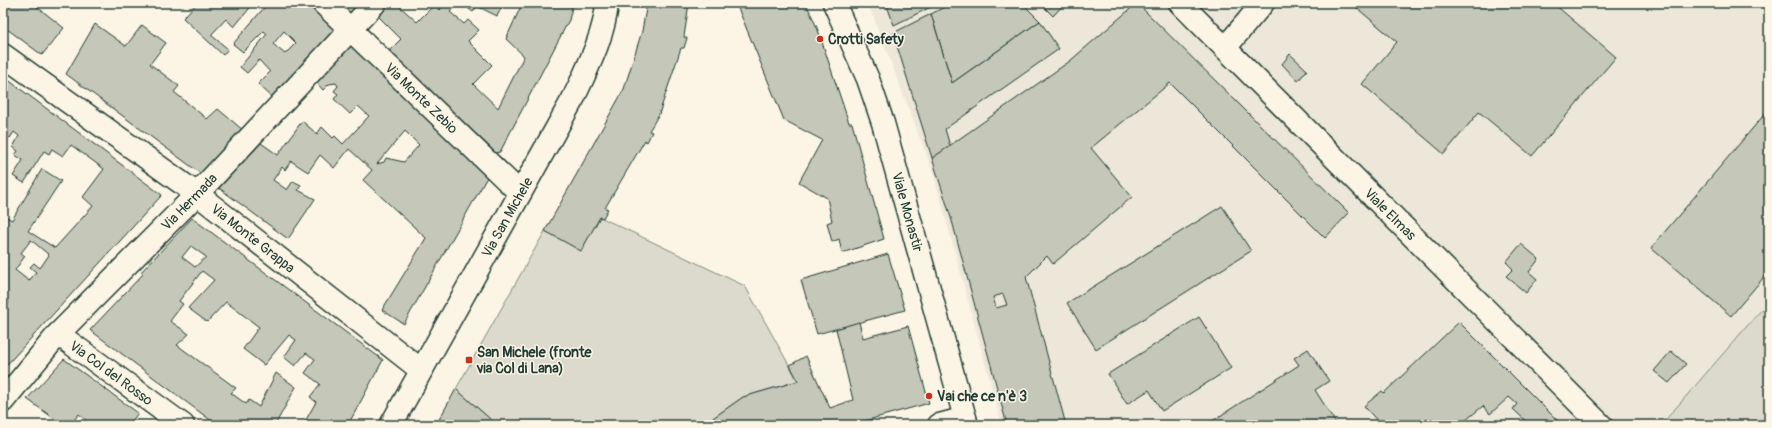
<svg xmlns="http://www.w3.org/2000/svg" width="1772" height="428" viewBox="0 0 1772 428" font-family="Pangolin,sans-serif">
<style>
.built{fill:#ece7d8}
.green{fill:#dcdacc;stroke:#7e8c80}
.building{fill:#c5c7b9;stroke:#1f3d34;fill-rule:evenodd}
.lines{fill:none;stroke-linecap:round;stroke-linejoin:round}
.street-casing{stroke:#1f3d34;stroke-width:25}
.secondary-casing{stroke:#1f3d34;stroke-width:25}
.street{stroke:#fcf5e5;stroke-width:22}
.secondary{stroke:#fcf5e5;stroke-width:22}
.poi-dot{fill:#c8321e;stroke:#fcf5e5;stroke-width:1.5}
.labels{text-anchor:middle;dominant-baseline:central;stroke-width:3;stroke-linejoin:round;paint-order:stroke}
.poi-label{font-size:14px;font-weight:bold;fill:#1f3d34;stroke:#fcf5e5;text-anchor:start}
.street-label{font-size:14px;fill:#1f3d34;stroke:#fcf5e5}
</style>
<rect width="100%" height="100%" fill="#fcf5e5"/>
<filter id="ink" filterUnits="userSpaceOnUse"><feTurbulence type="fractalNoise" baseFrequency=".025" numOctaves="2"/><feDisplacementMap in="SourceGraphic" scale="8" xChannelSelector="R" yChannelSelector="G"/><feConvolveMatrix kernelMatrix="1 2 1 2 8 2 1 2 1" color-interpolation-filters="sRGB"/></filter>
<g filter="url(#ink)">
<path class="built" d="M868,3H1769V301L1661,425H1002L933,172Z"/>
<g class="green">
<path d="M600,217L745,286L798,381L743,397L703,425H497L456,389L545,231L581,250Z"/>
<path d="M1769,301V425H1661Z"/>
</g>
<g class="building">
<path d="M4,3H39L36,6L64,28L42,55L3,26Z"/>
<path d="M197,3H254L234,27L226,19L211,35L228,49L223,55L183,18Z"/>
<path d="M268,3H311L338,29L273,98L258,84L270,72L259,60L247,73L240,67L267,34L264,31L243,52L233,44ZM284,31L296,43L285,54L273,44Z"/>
<path d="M337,3H365L352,17Z"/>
<path d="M388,3H396L417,22L434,5L439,10L446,3H459L450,12L464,24L468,20L479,30L468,41L492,65L473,84L498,108L524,56L506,39L521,6L514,3H573L569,20L500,152L495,153L389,51L401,39L377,15Z"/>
<path d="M461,3H504L497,16L477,6L473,12Z"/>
<path d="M647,3H689L684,37L687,38L684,48H681L659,114L649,131L652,132L647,142L645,140L605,208L608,209L603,218L600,217L581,251L545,231L624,89L642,31Z"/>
<path d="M736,3H806L818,30L849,123H852L884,239L842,253L839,239L832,242L827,223L832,221L827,198L799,182L822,140L784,120Z"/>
<path d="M886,3H939L894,25Z"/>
<path d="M952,3H1022L1040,21L952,83L931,14Z"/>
<path d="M1040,3H1065L1053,16Z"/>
<path d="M1137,3L1349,213L1325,238L1170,83L1091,148L1132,197L1053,264L1047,256L1026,277L1066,425H1007L952,221L932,158L1070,61ZM1003,294L1007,305L996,308L993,297Z"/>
<path d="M1351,3H1553L1616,57L1532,156L1479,112L1444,154L1362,84L1397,42Z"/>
<path d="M931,14L952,83L1040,21L1059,49L945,129L950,146L932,158L893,33Z"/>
<path d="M95,24L126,46L142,25L166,43L150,64L179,86L174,92L207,119L218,109L244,131L204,176L66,74Z"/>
<path d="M352,43L490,172L404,324L382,310L426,238L363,180L372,170L349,149L334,168L320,155L308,172L291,161L285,170L282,167L273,180L287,190L293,181L301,185L298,190L315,199L288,239L219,188L261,143L278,155L302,121L317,134L322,127L333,138L335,136L343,144L369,116L358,106L350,114L334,99L338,94L334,91L338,86L336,83L329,84L323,90L316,82ZM405,131L419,145L404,162L386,158L384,162L377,164Z"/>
<path d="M1290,54L1307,70L1298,81L1282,64Z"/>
<path d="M3,76L162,195L3,369V309L9,302L3,298V215L12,220L42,169L61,181L28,231L55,248L93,206L83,197L104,169L71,145L63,156L52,149L49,154L44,151L24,183L13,176L23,160L15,155L18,151L13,147L19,136L14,132L10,138L3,133ZM31,240L49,255L40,268L34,263L30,267L36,272L29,281L15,270L25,256L21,253Z"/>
<path d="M1769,109V271L1731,316L1651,248Z"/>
<path d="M1222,206L1251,251L1096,349L1067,303Z"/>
<path d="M192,218L383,360L348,425H303L316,402L310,397L320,384L305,373L315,359L306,353L295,366L284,357L296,340L289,335L264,365L243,349L259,327L226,302L207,322L188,308L214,280L202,271L179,301L183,304L170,321L189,334L177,345L236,388L231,393L246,404L249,400L259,407L276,373L296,387L275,425H217L90,330L143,274L141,272ZM191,246L206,257L195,267L182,257Z"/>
<path d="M1521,244L1539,259L1529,272L1537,279L1526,293L1506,276L1513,269L1506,262Z"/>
<path d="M888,254L905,310L817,334L801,280Z"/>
<path d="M1199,317L1231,368L1162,411L1149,390L1127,404L1108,374Z"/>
<path d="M859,322L863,338L908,326L929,403L850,425H703L743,397L798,381L790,365L806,356L830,408L853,400L836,329Z"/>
<path d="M1459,322L1562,425H1526L1528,423L1513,409L1517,404L1509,397L1490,414L1483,406L1460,425H1381L1364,406L1382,391L1384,393Z"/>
<path d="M1308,349L1329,381L1315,390L1337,425H1206L1299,365L1294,358Z"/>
<path d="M1671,351L1686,364L1669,383L1654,371Z"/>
<path d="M64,359L138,413L129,425H84L87,421L79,414L70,425H63L27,399Z"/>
<path d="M456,389L497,425H436Z"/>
</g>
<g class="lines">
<g class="street-casing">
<g id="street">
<path id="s1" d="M323,3L520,193"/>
<path d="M1225,48L1263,3"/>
<path id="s2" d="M3,55L197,194L421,370"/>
<path id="s3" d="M58,334L183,425"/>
<path id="s4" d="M3,401L58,334L197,194L375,3"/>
<path d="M939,425L965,418"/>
</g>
</g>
<g class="secondary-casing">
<g id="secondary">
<path id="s5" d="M834,3L868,79L883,123L967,425"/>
<path id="s6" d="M1180,3L1601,425"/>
<path id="s7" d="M391,425L574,97C587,69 605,34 607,3"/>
</g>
</g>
<use href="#street" class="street"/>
<use href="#secondary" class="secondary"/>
</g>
</g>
<g class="poi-dot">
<circle cx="820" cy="39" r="4"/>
<rect x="465" y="356" width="8" height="8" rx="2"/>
<circle cx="929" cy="396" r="4"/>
</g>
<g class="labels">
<g class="poi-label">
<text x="828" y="39">Crotti Safety</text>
<text x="477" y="352">San Michele (fronte<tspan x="477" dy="16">via Col di Lana)</tspan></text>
<text x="937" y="396">Vai che ce n'è 3</text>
</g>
<g class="street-label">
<text stroke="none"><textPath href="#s1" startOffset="137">Via Monte Zebio</textPath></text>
<text stroke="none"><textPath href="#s4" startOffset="273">Via Hermada</textPath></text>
<text stroke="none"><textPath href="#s5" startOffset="222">Viale Monastir</textPath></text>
<text stroke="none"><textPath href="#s6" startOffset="298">Viale Elmas</textPath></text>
<text stroke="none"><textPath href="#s7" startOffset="238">Via San Michele</textPath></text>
<text stroke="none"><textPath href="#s2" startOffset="310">Via Monte Grappa</textPath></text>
<text stroke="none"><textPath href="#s3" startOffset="66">Via Col del Rosso</textPath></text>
</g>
</g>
<rect width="1772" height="428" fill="none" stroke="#fcf5e5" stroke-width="16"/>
<rect x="8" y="8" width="1756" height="412" fill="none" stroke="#1f3d34" stroke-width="1.5" filter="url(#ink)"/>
</svg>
